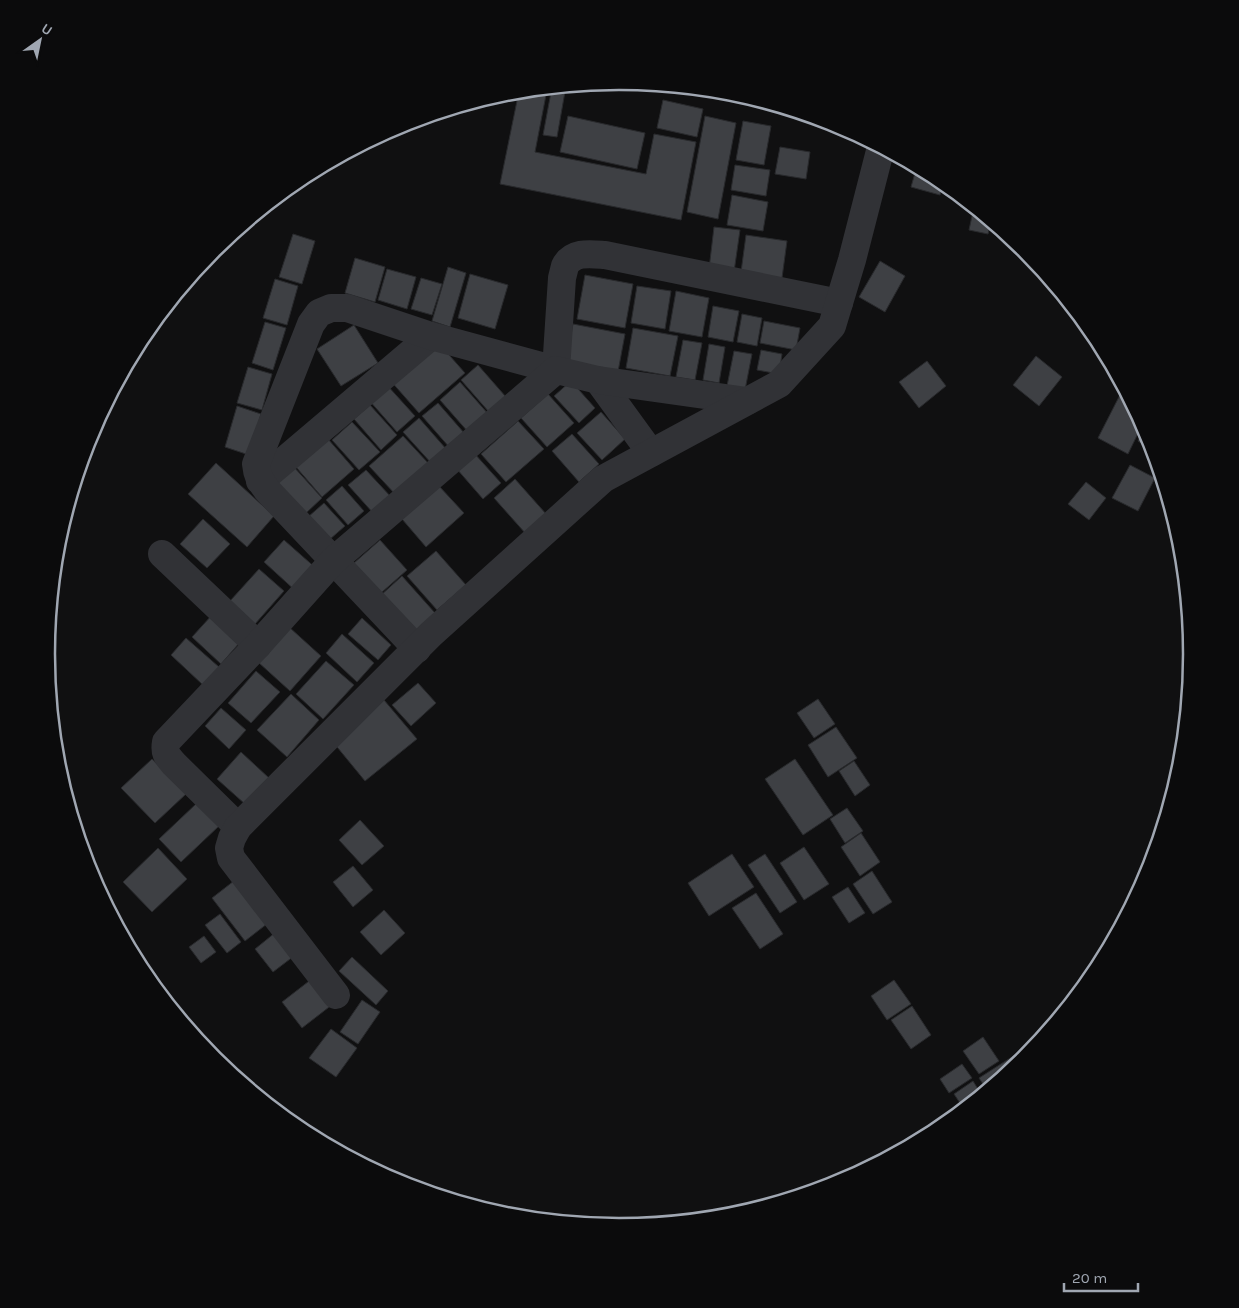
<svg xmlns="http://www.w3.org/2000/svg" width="1239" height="1308" viewBox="0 0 1239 1308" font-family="Karla,sans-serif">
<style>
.building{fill:#3e4044;stroke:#292a2d}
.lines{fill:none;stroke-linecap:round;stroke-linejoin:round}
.minor{stroke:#313236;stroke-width:28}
.rim{fill:none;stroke:#a0a7b2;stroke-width:2.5}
</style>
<rect width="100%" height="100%" fill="#101011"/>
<g class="building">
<path d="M566,86L557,137L543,135L552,87Z"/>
<path d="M523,90L546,95L535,152L646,174L654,134L696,142L681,220L500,184L519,91Z"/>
<path d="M663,100L703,109L697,137L657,128Z"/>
<path d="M568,116L645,133L637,169L560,152Z"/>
<path d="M705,116L736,123L718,219L687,212Z"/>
<path d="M743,121L771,126L764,165L736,160Z"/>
<path d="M780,147L810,152L806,179L775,174Z"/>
<path d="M735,165L770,170L766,196L731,190Z"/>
<path d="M917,166L938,178L943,182L940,195L911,187Z"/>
<path d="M732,195L768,202L763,231L727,225Z"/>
<path d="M974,207L991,221L988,234L969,230Z"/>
<path d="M714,227L740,230L734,272L709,269Z"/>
<path d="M293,234L315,241L302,284L279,277Z"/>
<path d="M746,235L787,241L782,278L741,272Z"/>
<path d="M355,258L385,267L375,302L345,293Z"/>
<path d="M880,261L905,276L885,312L859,297Z"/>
<path d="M448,267L466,273L450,327L432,321Z"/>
<path d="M387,269L416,277L407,309L378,300Z"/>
<path d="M470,274L508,285L495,329L458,318Z"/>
<path d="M585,275L633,284L625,328L577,319Z"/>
<path d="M421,278L442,284L432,315L411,309Z"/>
<path d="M275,279L298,286L287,325L263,318Z"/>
<path d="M637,286L671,291L665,329L631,323Z"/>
<path d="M676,291L709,298L702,337L669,331Z"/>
<path d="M713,306L739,311L733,342L708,337Z"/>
<path d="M742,314L762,318L757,346L737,342Z"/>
<path d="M764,321L800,328L796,350L760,343Z"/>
<path d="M265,322L286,328L273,370L252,363Z"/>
<path d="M573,324L625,334L617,377L565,367Z"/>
<path d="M354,325L378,363L341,386L317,349Z"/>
<path d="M633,328L678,336L670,376L626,368Z"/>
<path d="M435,339L465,373L419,413L389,379Z"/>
<path d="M683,340L702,343L695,380L676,377Z"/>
<path d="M709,344L725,347L719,383L703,380Z"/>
<path d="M761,350L782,354L779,374L757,370Z"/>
<path d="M734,351L752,354L745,390L727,386Z"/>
<path d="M1036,356L1062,377L1039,406L1013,385Z"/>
<path d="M927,361L946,386L919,408L899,382Z"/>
<path d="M478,365L506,397L489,412L461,380Z"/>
<path d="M248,367L272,374L262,410L237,403Z"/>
<path d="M571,381L595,408L579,423L554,396Z"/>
<path d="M460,382L490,416L469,433L440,400Z"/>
<path d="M386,384L415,416L397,432L368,399Z"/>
<path d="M1124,387L1143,423L1128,454L1098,438Z"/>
<path d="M548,394L574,423L547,447L521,418Z"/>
<path d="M438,403L465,434L450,448L422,416Z"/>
<path d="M370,405L397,435L381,450L354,419Z"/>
<path d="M237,406L261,414L249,455L225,447Z"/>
<path d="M601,412L625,439L602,460L577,433Z"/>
<path d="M419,418L447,450L432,464L403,432Z"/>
<path d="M518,421L544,449L506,482L481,454Z"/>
<path d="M352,422L380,452L359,470L332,440Z"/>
<path d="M1145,427L1149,435L1154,451L1138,441Z"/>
<path d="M572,434L599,464L579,482L552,451Z"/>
<path d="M403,436L429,464L395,494L369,466Z"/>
<path d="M328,439L354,469L322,497L296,467Z"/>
<path d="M474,453L501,483L483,499L456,468Z"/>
<path d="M216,463L274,516L247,547L188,494Z"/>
<path d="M1130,465L1155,478L1138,511L1112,498Z"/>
<path d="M293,466L322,498L305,514L276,482Z"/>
<path d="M366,470L392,498L374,514L348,485Z"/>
<path d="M515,479L547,515L526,534L494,498Z"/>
<path d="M1086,482L1106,498L1089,520L1068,504Z"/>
<path d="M342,486L364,511L348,525L326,500Z"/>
<path d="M439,486L464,513L426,547L402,519Z"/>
<path d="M324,503L345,526L329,540L308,517Z"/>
<path d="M203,519L230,544L207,568L180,544Z"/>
<path d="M284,540L318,570L298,593L264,562Z"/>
<path d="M380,540L407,570L381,593L354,563Z"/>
<path d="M436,551L466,585L437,610L407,576Z"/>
<path d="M259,569L284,591L255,624L230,601Z"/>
<path d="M402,576L435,613L413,633L380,596Z"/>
<path d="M212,615L241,641L221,664L192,637Z"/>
<path d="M362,618L391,645L378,660L348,634Z"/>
<path d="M289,627L321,656L290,691L258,662Z"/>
<path d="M342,634L374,663L357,682L326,653Z"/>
<path d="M186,638L219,667L203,685L171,655Z"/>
<path d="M326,661L354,685L323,719L296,694Z"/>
<path d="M256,671L280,692L251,723L228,703Z"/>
<path d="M418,683L436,703L411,726L392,705Z"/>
<path d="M291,694L319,720L287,757L257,730Z"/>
<path d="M818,699L835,724L814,738L797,713Z"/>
<path d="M384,700L417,739L365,781L333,742Z"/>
<path d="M221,708L246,730L229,749L205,726Z"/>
<path d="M836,727L857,758L828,777L808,745Z"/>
<path d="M241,752L269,778L245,804L217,779Z"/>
<path d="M152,759L186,794L155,823L121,788Z"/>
<path d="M795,759L833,815L803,835L765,779Z"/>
<path d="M854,761L870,785L855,796L839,771Z"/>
<path d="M197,803L219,826L181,862L159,839Z"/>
<path d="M847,808L863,831L845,843L830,819Z"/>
<path d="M360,820L384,846L362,865L339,840Z"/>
<path d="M861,833L880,862L860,876L841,847Z"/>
<path d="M804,847L829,884L804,900L780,863Z"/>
<path d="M158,848L187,879L152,912L123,882Z"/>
<path d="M732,854L754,887L709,916L688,883Z"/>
<path d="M765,854L797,902L780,913L748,865Z"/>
<path d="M353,866L373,890L353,907L333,882Z"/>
<path d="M872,871L892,902L873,914L853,884Z"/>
<path d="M239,877L272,920L245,941L212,898Z"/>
<path d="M848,887L865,913L849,923L832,897Z"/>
<path d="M756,893L783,934L760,949L732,908Z"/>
<path d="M384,910L405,933L381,955L360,932Z"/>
<path d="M220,914L241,942L227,953L205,925Z"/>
<path d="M276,932L294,956L273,972L255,949Z"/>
<path d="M204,936L216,952L201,963L189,947Z"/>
<path d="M352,957L388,991L376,1005L339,971Z"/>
<path d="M313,978L333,1004L302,1028L282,1002Z"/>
<path d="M894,980L911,1004L887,1020L871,996Z"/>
<path d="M362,1000L380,1012L358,1044L340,1032Z"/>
<path d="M912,1006L931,1035L911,1049L891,1020Z"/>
<path d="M1051,1028L1034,1048L1029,1042Z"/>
<path d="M331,1029L357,1048L336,1077L309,1058Z"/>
<path d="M983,1037L999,1061L979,1074L963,1051Z"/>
<path d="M1015,1055L1020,1063L987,1090L979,1078Z"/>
<path d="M962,1064L972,1078L949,1093L940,1079Z"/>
<path d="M973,1081L981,1094L962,1106L954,1094Z"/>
</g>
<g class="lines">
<g class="minor">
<path d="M598,380L651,453"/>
<path d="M260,481L431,336"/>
<path d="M162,554L258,645"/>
<path d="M417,649L267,490C260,481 257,475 256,464L311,324L319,313L331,308H347L431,336L556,370L562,278C563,274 564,270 565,266C573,251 591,254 605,255L839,303"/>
<path d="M238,827L174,764C167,756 164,753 166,742L258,645L333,561L556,370L598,380L747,401"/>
<path d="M336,995L231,858L229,848L232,838L238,827L431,634L603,479L779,384L832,326L852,260L881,147"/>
</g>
</g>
<path d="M0 0H1239V1308H0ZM55 654a564 564 0 1 1 1128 0a564 564 0 1 1-1128 0Z" fill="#0b0b0c" fill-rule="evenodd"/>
<path class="rim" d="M55 654a564 564 0 1 1 1128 0a564 564 0 1 1-1128 0Z"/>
<g transform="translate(40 40) rotate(33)" stroke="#0b0b0c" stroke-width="4" paint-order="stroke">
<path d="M0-4L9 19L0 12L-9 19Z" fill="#a0a7b2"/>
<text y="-8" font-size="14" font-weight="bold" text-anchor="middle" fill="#a0a7b2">U</text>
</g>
<path d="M1064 1283v8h74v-8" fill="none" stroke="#a0a7b2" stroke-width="2.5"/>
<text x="1072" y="1283" font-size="15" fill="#a0a7b2" stroke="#0b0b0c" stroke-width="4" paint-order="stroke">20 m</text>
</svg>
